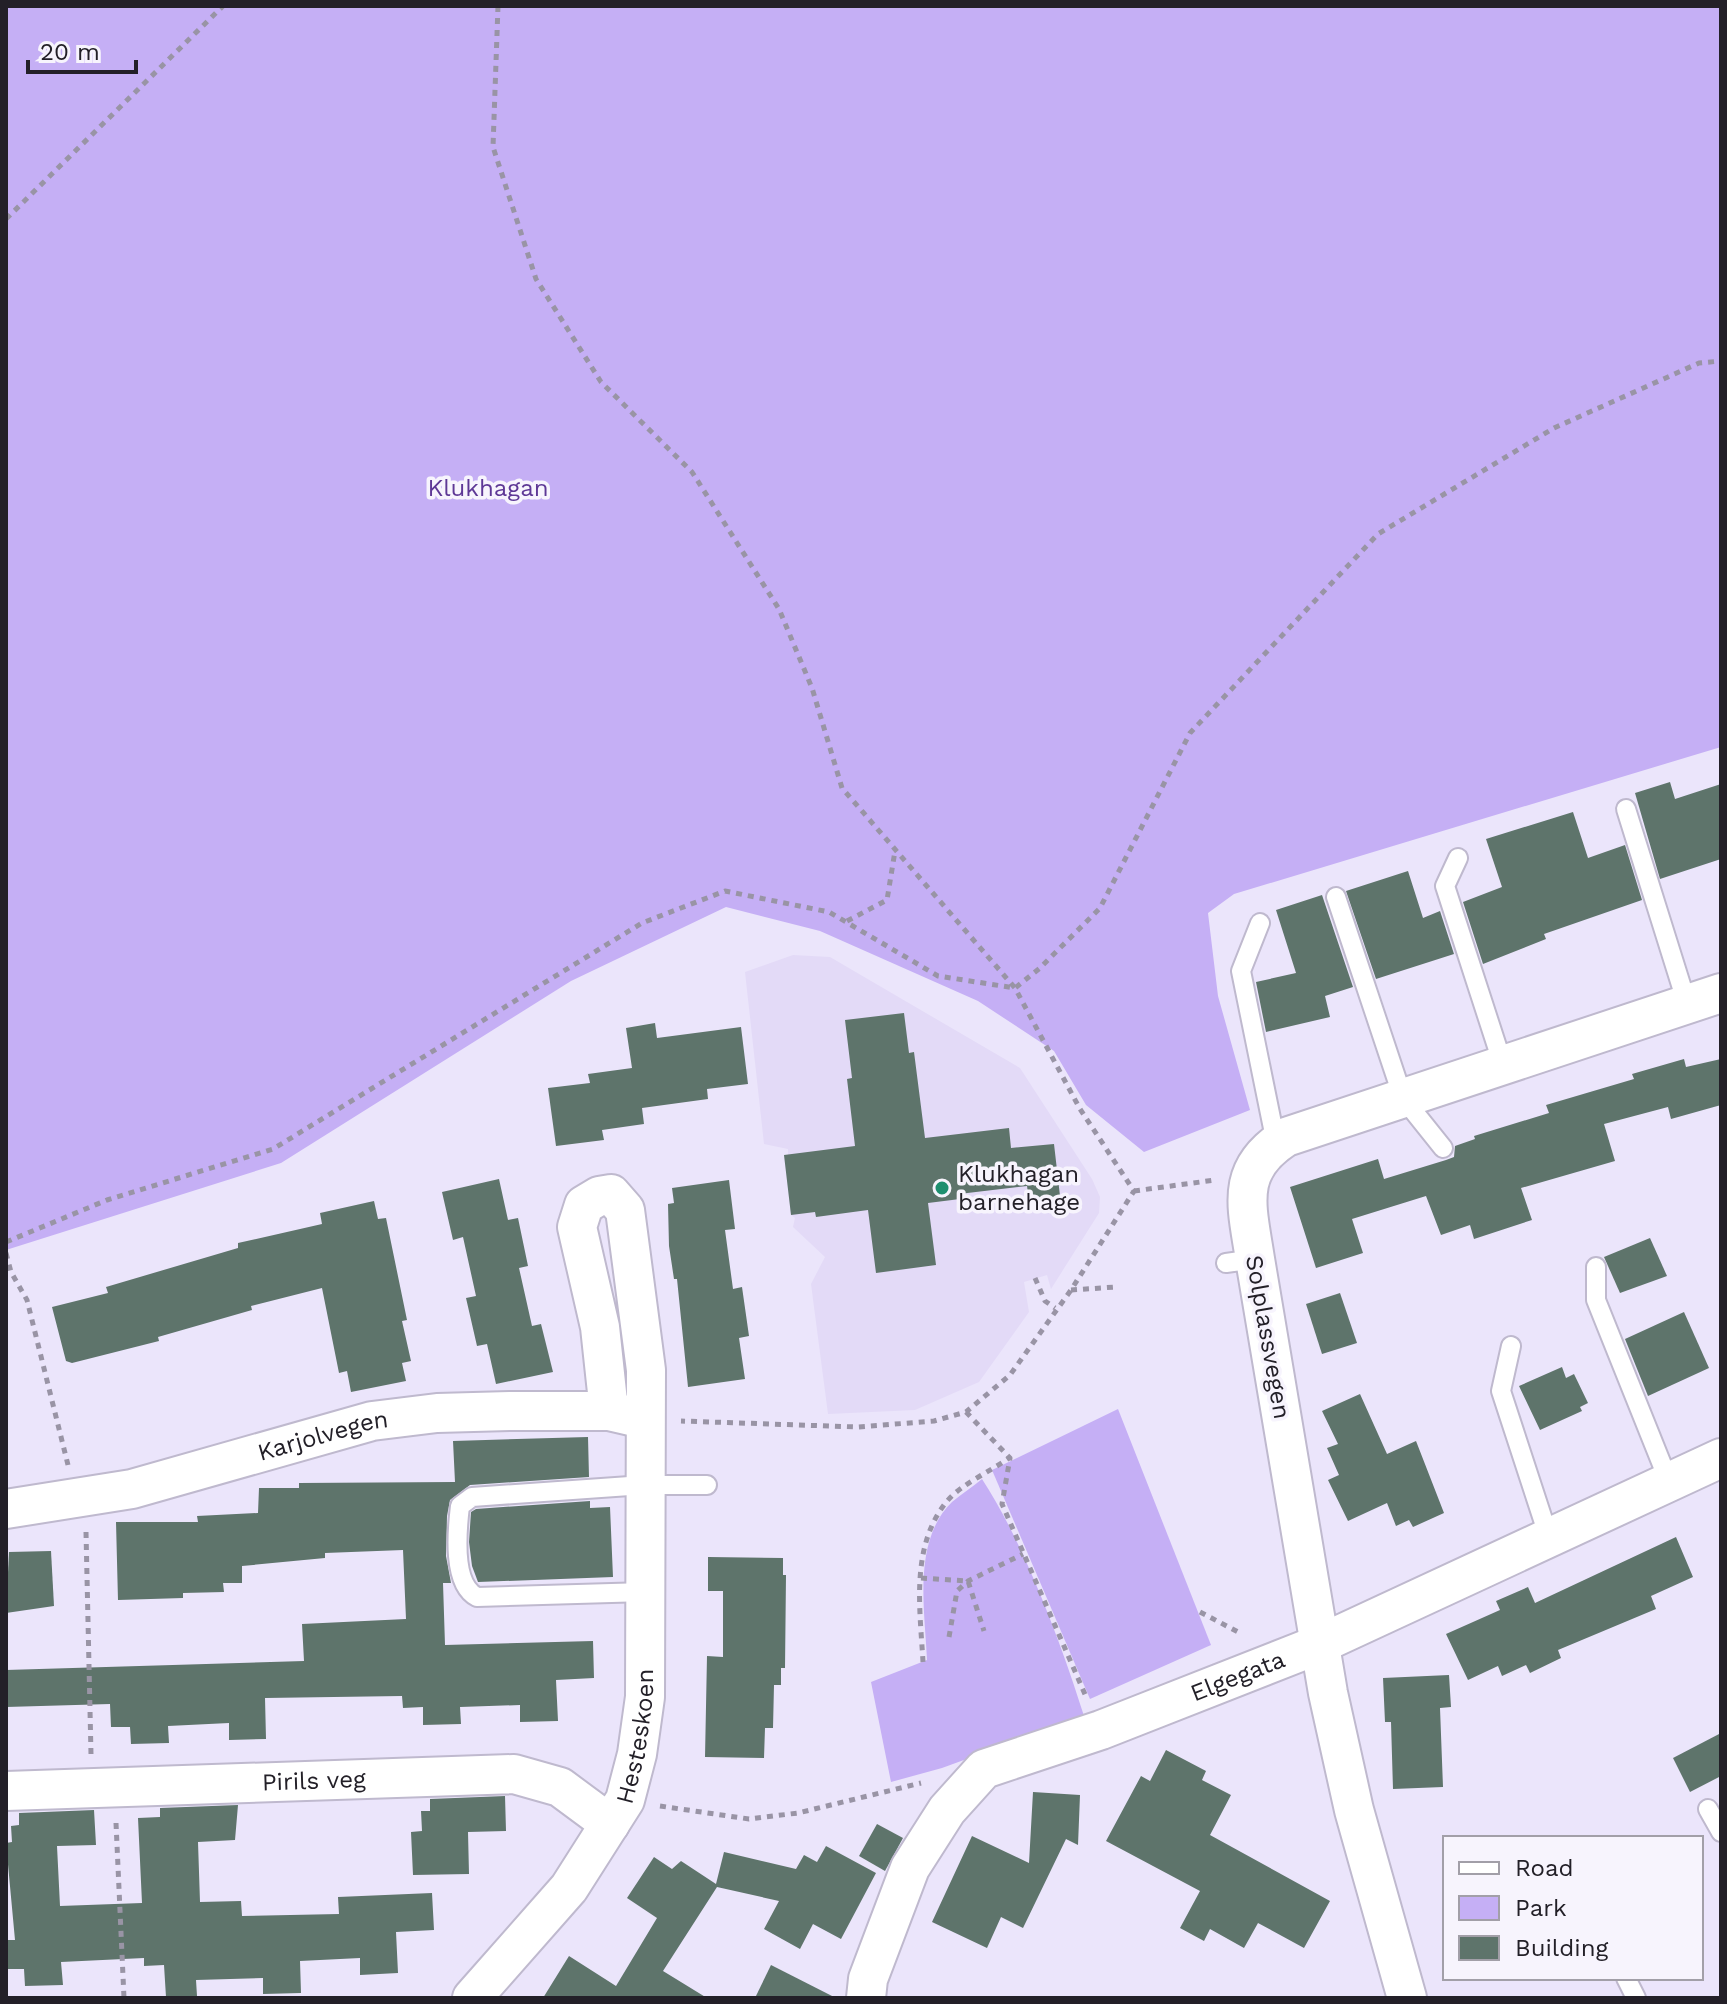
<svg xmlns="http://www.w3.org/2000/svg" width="1727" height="2004" viewBox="0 0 1727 2004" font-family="'Work Sans',sans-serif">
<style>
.built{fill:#e3daf7}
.green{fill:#c5aff5}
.building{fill:#5e746b}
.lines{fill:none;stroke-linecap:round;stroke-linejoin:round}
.service-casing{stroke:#bfb9ce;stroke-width:22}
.minor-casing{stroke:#bfb9ce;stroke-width:42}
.path{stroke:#9994a5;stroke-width:5;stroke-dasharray:6 6;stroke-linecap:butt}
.service{stroke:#fff;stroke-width:18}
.minor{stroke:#fff;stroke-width:38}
.poi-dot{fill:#1e8f6f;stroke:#f7f4fd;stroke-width:3}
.labels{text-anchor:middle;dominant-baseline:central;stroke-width:7;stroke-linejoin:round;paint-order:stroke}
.park-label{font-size:24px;fill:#5e3896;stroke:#f7f4fd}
.poi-label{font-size:24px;fill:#232028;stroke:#f7f4fd;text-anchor:start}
.street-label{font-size:24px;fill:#232028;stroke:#f7f4fd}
</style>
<rect width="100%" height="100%" fill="#ebe5fb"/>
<path class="built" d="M793,955L830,957L1020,1068L1092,1179L1100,1197L1099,1213L1051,1289L1047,1275L1024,1282L1029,1312L979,1382L915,1410L828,1414L811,1284L825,1257L793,1227L795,1218L791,1215L784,1155H788V1149L764,1144L745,972Z"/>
<g class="green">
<path d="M6,6H1721V747L1234,894L1208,913L1218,996L1250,1110L1144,1152L1086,1105L1054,1051L978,1001L820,931L726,907L571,981L281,1163L6,1250Z"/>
<path d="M1118,1409L1211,1645L1090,1699L992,1470Z"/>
<path d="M982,1479C1024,1543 1061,1643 1084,1716L942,1768L891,1782L871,1682L927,1660C925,1610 912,1541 952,1502C961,1494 973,1487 982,1479Z"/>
</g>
<g class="building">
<path d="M1670,782L1675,799L1721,784V859L1660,879L1635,793Z"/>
<path d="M1573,812L1588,858L1625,845L1642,900L1544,934L1546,939L1483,964L1463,902L1502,887L1486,839Z"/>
<path d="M1408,871L1423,918L1440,911L1454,954L1376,979L1346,891Z"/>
<path d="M1322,895L1353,987L1325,996L1330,1017L1266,1032L1256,982L1296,973L1276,910Z"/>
<path d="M904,1013L909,1053L914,1052L925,1138L1009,1128L1011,1148L1054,1144L1060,1196L1029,1200L1027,1186L959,1194L960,1199L928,1203L936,1265L876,1273L868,1210L816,1217L815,1212L791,1215L784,1155L855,1146L847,1079L852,1078L845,1020Z"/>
<path d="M655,1023L657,1038L741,1027L748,1084L707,1089L708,1099L642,1108L644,1124L602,1130L604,1140L556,1146L548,1088L590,1083L588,1074L632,1068L626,1028Z"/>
<path d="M1684,1059L1686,1067L1721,1059V1105L1671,1119L1668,1107L1604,1124L1615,1161L1521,1188L1532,1220L1474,1239L1470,1225L1441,1235L1426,1196L1352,1219L1363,1253L1316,1268L1290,1187L1378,1159L1384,1179L1446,1160L1454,1157L1455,1146L1475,1139L1474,1136L1549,1113L1546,1105L1634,1079L1632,1074Z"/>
<path d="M499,1179L508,1220L518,1218L528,1266L519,1268L532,1326L541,1324L553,1372L496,1384L487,1344L477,1346L466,1298L476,1296L463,1237L453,1240L442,1192Z"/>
<path d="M729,1180L735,1229L725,1230L733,1289L742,1287L749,1336L739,1338L745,1379L688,1387L677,1279H674L669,1246L668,1204L674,1203L672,1188Z"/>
<path d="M374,1201L378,1219L386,1218L407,1320L402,1321L411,1361L402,1363L406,1381L351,1392L347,1371L339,1373L322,1288L251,1306L252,1310L158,1337L159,1341L72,1363L66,1361L52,1307L108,1293L106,1287L238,1248V1243L322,1224L320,1213Z"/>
<path d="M1650,1238L1667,1276L1620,1293L1604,1257Z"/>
<path d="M1340,1293L1357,1343L1322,1354L1306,1304Z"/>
<path d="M1684,1312L1709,1368L1648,1396L1625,1339Z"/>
<path d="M1562,1367L1566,1378L1574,1374L1588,1403L1580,1407L1582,1411L1540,1430L1519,1386Z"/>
<path d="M1360,1394L1387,1454L1416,1441L1444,1513L1413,1527L1409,1520L1396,1526L1387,1503L1348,1521L1328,1480L1339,1475L1327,1448L1338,1444L1322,1411Z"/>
<path d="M588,1437L589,1477L470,1485L450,1500L447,1516L446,1556L451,1583H443L445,1645L593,1641L594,1678L556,1680L558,1721L520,1722V1705L460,1707L461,1724L423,1725V1707L403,1708L402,1696L265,1698L266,1739L229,1740V1723L168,1726L169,1743L131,1744L130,1727H111L110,1704L6,1707V1670L304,1661L302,1624L406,1619L403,1550L325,1553V1558L242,1566V1583H223L224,1592L183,1593V1598L118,1600L116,1522H198L197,1516L258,1513L259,1488H299V1483L455,1482L453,1441Z"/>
<path d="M590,1501V1508L610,1507L613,1577L478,1582L472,1566L469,1542L471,1512L476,1509Z"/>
<path d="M1676,1537L1693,1577L1651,1596L1656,1609L1558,1650L1561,1658L1530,1673L1526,1665L1502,1676L1498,1666L1468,1680L1446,1634L1500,1610L1496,1601L1528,1587L1535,1603Z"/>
<path d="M51,1551L54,1606L6,1613L9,1552Z"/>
<path d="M708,1557L783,1558V1575H786L785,1668H781V1685H774L773,1728H765L764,1758L705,1757L707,1656L723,1657V1591H708Z"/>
<path d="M1449,1675L1451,1707L1440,1708L1443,1787L1393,1789L1391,1722H1385L1383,1678Z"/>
<path d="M1721,1733V1776L1690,1792L1673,1758Z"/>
<path d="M1166,1750L1206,1771L1202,1780L1231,1795L1210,1835L1330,1901L1304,1948L1258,1923L1244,1948L1210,1929L1204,1941L1180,1928L1200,1891L1106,1841L1141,1776L1150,1781Z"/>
<path d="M1033,1792L1080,1795L1078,1845L1066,1839L1023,1928L1001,1917L987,1948L932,1922L972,1836L1029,1863Z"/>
<path d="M505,1796L506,1831L468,1832L469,1874L413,1875L411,1832L422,1831L421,1811H430V1799Z"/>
<path d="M238,1805L235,1840L198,1842L200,1902L241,1901L242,1916L339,1914L338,1897L432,1893L434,1930L396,1932L398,1973L360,1975V1958L300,1961L301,1993L263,1994V1978L196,1980L197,1996L166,1997L164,1965L144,1966V1958L61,1962L63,1985L25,1986L24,1969H6V1940H15L6,1843L12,1842L11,1826L19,1825V1813L94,1810L96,1845L57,1846L60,1906L142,1903L138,1818L160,1817V1808Z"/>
<path d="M877,1824L903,1838L885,1871L859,1856Z"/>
<path d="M826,1846L876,1873L841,1939L813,1924L800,1949L764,1929L779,1901L717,1887L663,1971L707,1998H543L569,1956L616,1986L657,1918L627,1898L654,1857L672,1869L681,1861L716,1884L724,1852L796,1869L804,1855L817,1862Z"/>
<path d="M771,1965L836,1998H755Z"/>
</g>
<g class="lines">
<g class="service-casing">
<g id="service">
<path d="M1626,809L1687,1004"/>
<path d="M1458,858L1445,886L1503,1065"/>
<path d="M1336,897L1403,1098L1443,1148"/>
<path d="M1260,923L1241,971L1276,1143"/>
<path d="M1226,1263L1255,1259"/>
<path d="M1596,1267V1300L1669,1482"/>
<path d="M1511,1346L1501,1391L1549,1538"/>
<path d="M646,1592L477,1597C452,1584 457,1531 460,1506L472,1497L644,1485H707"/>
<path d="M1708,1809L1721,1832"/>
<path d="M1626,1978L1636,1998"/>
</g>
</g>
<g class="minor-casing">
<g id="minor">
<path id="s1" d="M6,1509L132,1489L372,1421L437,1413L510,1411H609L635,1417"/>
<path id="s2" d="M6,1791L514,1774L560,1787L610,1824"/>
<path id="s3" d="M472,1998L569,1888L625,1800L637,1754L645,1697L646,1370L625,1210L611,1194L599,1196L584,1205L577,1227L600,1327L609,1411"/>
<path id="s4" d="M866,1998L868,1979L910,1868L947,1810L984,1769L1101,1730L1320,1644L1721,1458"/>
<path d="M1407,1998L1354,1810L1328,1693L1255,1259C1247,1206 1234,1170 1286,1137L1721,993"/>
</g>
</g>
<g class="path">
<path d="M498,6L493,147L536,279L601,382L692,472L779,609L812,688L842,788L1015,988L1080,1109L1134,1191L1071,1290L1010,1375L966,1412L934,1421L858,1427L681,1421"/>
<path d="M6,219L223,6"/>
<path d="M847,921L887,900L895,851"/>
<path d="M1134,1191L1215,1180"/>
<path d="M6,1242L107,1200L273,1149L642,923L725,891L829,912L938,976L1015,988L1040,968L1100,908L1190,733L1378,534L1554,428L1699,363L1721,361"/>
<path d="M6,1253L11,1272L27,1300L68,1465"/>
<path d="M1035,1278L1045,1301L1055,1308"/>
<path d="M1071,1290L1116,1287"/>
<path d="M966,1412L1010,1458L1002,1504L1087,1699"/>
<path d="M86,1532L91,1754"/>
<path d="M921,1578L968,1581L984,1631"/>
<path d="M1200,1612L1242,1634"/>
<path d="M949,1637L957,1591L968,1581L1023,1554"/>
<path d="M923,1662C920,1608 910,1545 948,1500C962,1484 991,1471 1009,1458"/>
<path d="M660,1806L749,1819L798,1813L921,1783"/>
<path d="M116,1823L124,1998"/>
</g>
<use href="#service" class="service"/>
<use href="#minor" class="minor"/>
</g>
<circle class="poi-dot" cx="942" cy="1188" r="8"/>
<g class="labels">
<g class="park-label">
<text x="488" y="488">Klukhagan</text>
</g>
<g class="poi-label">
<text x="958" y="1174">Klukhagan<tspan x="958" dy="28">barnehage</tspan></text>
</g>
<g class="street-label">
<text transform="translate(1268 1337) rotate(80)">Solplassvegen</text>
<text stroke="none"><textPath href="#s1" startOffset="326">Karjolvegen</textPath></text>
<text stroke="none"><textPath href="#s4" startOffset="532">Elgegata</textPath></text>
<text stroke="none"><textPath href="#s3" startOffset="316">Hesteskoen</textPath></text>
<text stroke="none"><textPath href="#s2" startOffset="308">Pirils veg</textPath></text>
</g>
</g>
<rect width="1727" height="2004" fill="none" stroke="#232028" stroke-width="16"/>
<rect x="1443" y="1836" width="260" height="144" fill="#f7f4fd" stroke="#a29fa8" stroke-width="2"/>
<rect x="1459" y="1862" width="40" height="12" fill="#ffffff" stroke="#a29fa8" stroke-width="2"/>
<text x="1515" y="1876" font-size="24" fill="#232028">Road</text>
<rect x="1459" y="1896" width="40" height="24" fill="#c5aff5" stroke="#a29fa8" stroke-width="2"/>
<text x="1515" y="1916" font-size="24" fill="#232028">Park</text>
<rect x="1459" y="1936" width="40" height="24" fill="#5e746b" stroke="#a29fa8" stroke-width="2"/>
<text x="1515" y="1956" font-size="24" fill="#232028">Building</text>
<path d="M28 60v12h108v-12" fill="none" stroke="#232028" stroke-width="4"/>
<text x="40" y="60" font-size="24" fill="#232028" stroke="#f7f4fd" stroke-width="6" paint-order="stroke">20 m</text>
</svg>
